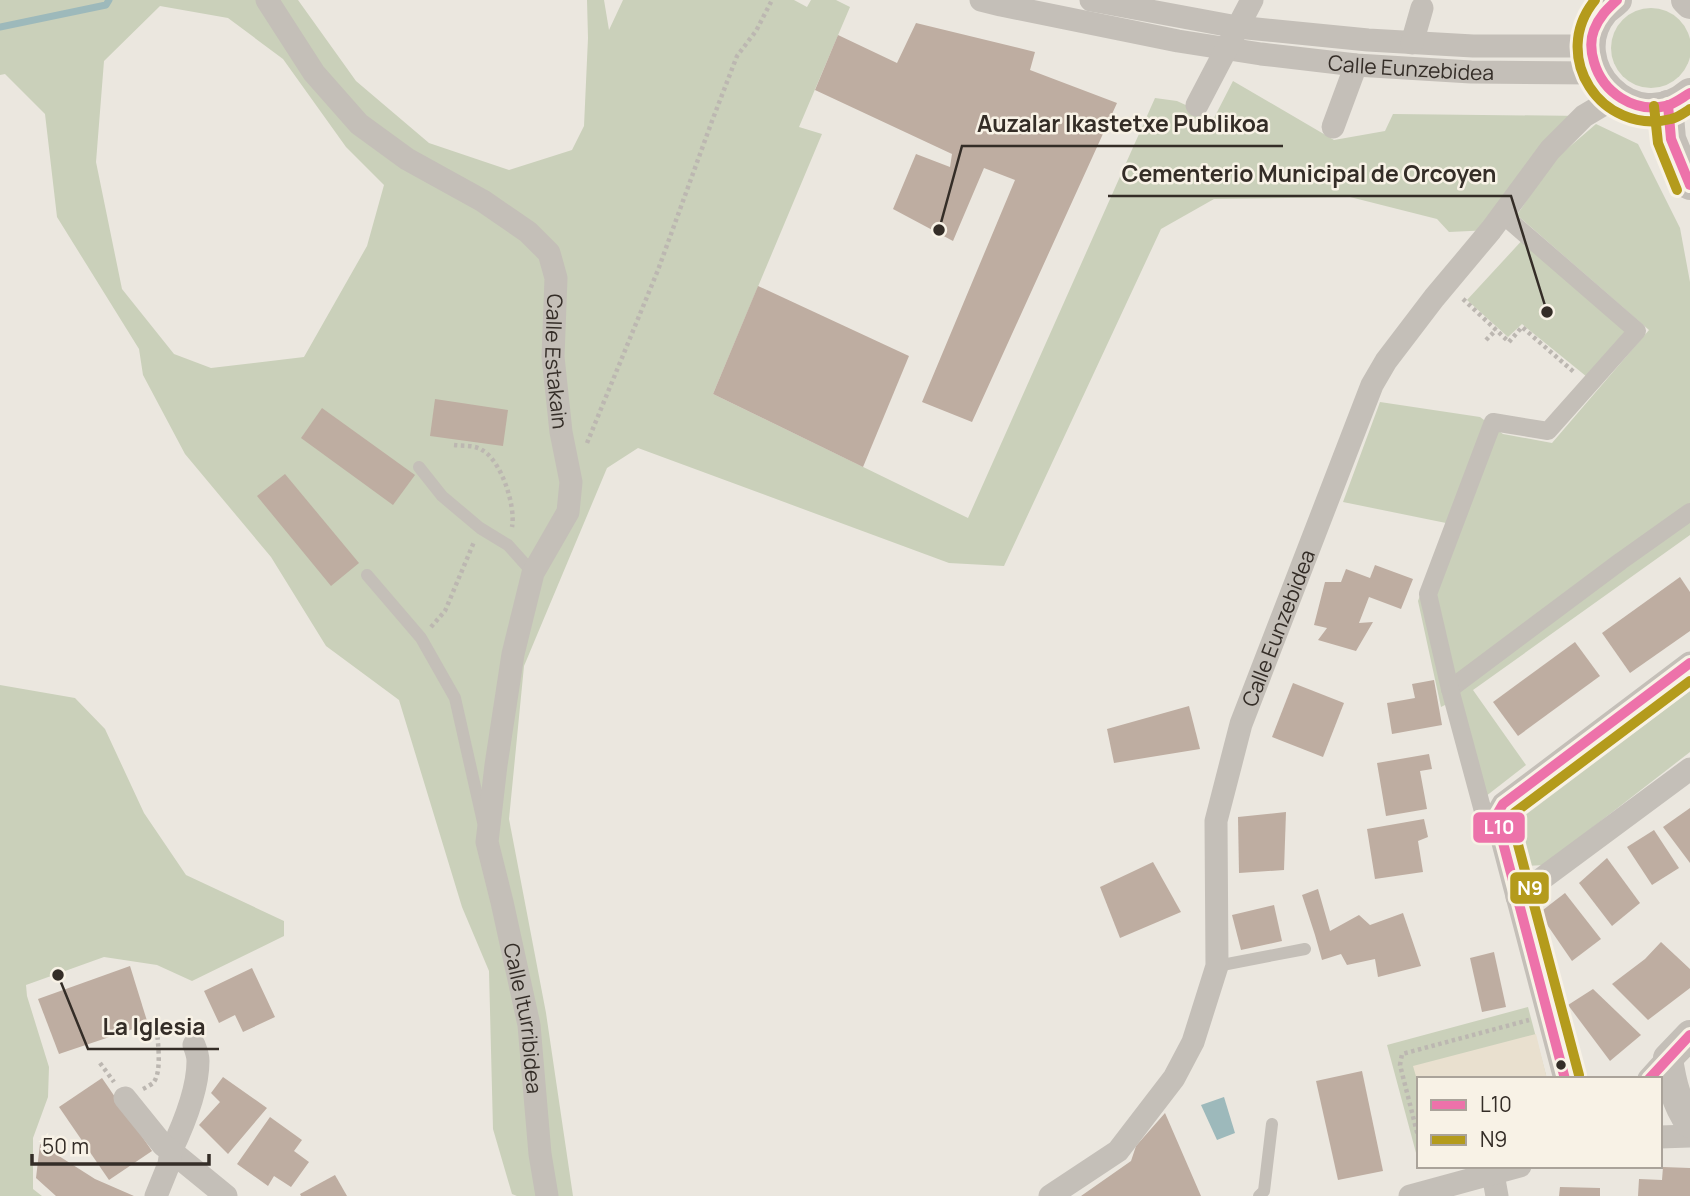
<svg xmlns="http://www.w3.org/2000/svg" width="1690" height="1196" viewBox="0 0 1690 1196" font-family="Manrope,sans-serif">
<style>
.green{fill:#cad0ba;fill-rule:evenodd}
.plaza{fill:#e9e0cf}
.water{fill:#9db9bb}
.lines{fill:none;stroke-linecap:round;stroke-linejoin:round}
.stream{stroke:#9db9bb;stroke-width:7}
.building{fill:#beada1}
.path{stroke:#bcb7b1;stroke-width:4.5;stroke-dasharray:3.5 3.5;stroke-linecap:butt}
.service{stroke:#c4bfb8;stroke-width:12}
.pedestrian{stroke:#c4bfb8;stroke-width:18}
.minor{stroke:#c4bfb8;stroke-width:23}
.tertiary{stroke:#c4bfb8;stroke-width:30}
.bus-1-casing{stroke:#f8f2e6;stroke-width:16}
.bus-2-casing{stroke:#f8f2e6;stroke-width:16}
.bus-1{stroke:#ed72aa;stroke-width:10}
.bus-2{stroke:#b49b1c;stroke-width:10}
.bus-dot{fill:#342d27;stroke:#f8f2e6;stroke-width:2.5}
.labels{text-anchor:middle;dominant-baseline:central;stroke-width:5;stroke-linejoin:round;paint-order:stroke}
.street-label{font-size:21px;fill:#342d27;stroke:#f8f2e6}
.leader{fill:none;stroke:#342d27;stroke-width:2.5}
.callout-dot{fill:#342d27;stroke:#f8f2e6;stroke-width:2.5}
.callout-label{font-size:23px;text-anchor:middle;font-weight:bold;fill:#342d27;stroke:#f8f2e6;stroke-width:5;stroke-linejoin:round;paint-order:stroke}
.line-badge{stroke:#f8f2e6;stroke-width:2.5}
.badge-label{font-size:19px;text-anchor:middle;font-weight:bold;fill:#fff}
</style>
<rect width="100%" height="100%" fill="#ebe7df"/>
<g class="green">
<path d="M0,0H298L356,81L429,143L509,170L572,150L584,126L588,38L587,0H604L609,30L623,0H794L807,7L811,0H836L850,7L799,127L822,134L713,394L968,518L1155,98L1177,101L1214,118L1233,81L1334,140L1385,131L1393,114L1584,116L1491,230L1449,232L1437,219L1350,197L1214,199L1161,229L1004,566L949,563L638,448L607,468L524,666L509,819L546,1013L573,1196H517L512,1194L493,1129L489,971L462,907L399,700L326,646L271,557L185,454L143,375L139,349L57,217L45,114L5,74L0,75ZM160,6L228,18L283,59L346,147L384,185L367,246L304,357L211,368L174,354L122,289L96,162L104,61Z"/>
<circle cx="1651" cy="48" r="40"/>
<path d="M1596,124L1638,144L1680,228L1690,282V535L1473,690L1526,765L1481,800L1457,699L1441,707L1418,601L1446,523L1343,502L1380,402L1480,417L1503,434L1552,443L1649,330L1517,215L1553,161Z"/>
<path d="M1527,235L1637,331L1592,381L1522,324L1508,337L1467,300Z"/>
<path d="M0,685L75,698L105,729L144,813L186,875L284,921V936L192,981L157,965L104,957L26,985L27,996L49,1067L48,1097L33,1138V1189L42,1196H0Z"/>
<path d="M1690,691V752L1544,865L1526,866L1516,822Z"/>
<path d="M1528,1007L1547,1079H1419V1164L1387,1045Z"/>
</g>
<path class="plaza" d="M1536,1034L1547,1079H1419V1087L1413,1066Z"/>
<path class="water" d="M1224,1097L1235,1133L1217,1140L1201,1105Z"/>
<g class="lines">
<path class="stream" d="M0,27L106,5L109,0"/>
</g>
<g class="building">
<path d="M916,23L1035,52L1030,70L1117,103L972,422L922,402L1015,180L984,168L953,241L893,209L916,154L950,167L952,154L815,90L838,35L897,63Z"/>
<path d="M758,286L909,356L863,467L713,394Z"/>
<path d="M435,399L508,410L503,446L430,436Z"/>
<path d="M322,408L415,475L393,505L301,438Z"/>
<path d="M285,474L359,563L331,586L257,496Z"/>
<path d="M1375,565L1413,579L1401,609L1369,597L1359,623L1373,622L1356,651L1318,640L1327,628L1314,625L1325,582H1341L1346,569L1370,578Z"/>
<path d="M1680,577L1690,592V631L1630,673L1602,633Z"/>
<path d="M1575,642L1600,676L1518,736L1493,702Z"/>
<path d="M1434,680L1442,725L1392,734L1387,703L1415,698L1412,684Z"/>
<path d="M1293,683L1344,703L1323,757L1272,737Z"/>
<path d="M1189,706L1200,749L1114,763L1107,729Z"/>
<path d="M1429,754L1432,769L1420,771L1427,809L1386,816L1377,763Z"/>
<path d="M1690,808V863L1663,827Z"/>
<path d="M1286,812L1284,870L1239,873L1238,817Z"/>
<path d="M1424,819L1428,837L1418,841L1423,872L1375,879L1367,829Z"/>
<path d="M1654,830L1679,868L1652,885L1627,847Z"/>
<path d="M1607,858L1640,903L1612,926L1579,883Z"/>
<path d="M1153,862L1181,912L1120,938L1100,887Z"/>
<path d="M1318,889L1330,931L1359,915L1370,925L1403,913L1421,966L1378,977L1375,959L1347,965L1341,954L1322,960L1315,935L1302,895Z"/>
<path d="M1565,893L1601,939L1572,961L1539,913Z"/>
<path d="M1274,905L1282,941L1241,950L1232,915Z"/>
<path d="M1661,942L1690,969V988L1648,1020L1612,984L1645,959Z"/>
<path d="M1494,952L1506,1007L1482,1012L1470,958Z"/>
<path d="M130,966L148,1024L59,1054L38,999Z"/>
<path d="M252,968L275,1017L243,1032L235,1015L219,1023L204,991Z"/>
<path d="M1593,989L1641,1035L1610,1061L1568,1005Z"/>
<path d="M1362,1071L1383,1171L1338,1180L1316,1081Z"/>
<path d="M223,1077L267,1108L228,1154L199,1125L220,1102L211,1093Z"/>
<path d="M102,1078L152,1151L109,1180L59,1107Z"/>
<path d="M1165,1113L1201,1196H1081L1131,1161L1136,1146Z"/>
<path d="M270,1117L302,1140L294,1151L309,1162L291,1187L274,1176L268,1186L237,1164Z"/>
<path d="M40,1144L95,1179L134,1196H56L36,1178Z"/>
<path d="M1663,1167L1690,1168V1196H1638L1639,1179L1662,1180Z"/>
<path d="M335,1175L347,1196H301L300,1194Z"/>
<path d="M1560,1187L1600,1188V1196H1559Z"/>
</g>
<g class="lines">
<g class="path">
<path d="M1463,299L1509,342L1522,327L1575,373"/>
<path d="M1486,340L1496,330"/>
<path d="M587,443L658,270L712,121L737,56L756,31L772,0"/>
<path d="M454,445C463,446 475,445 482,450C501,460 516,506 512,527"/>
<path d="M431,627L445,611L474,542"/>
<path d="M100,1063L114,1082"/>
<path d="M143,1089C145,1088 152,1084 153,1083C162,1073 158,1044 157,1032"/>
<path d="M1419,1140L1400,1065L1402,1054L1529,1020"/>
</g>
<g class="service">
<path d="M419,467L442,496L480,528L508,545L533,573"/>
<path d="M367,575L421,638L455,698L483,822"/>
<path d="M1217,966L1305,949"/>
<path d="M1259,1196L1264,1191L1272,1124"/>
</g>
<g class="pedestrian">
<path d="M1450,689L1621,561L1690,512"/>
<path d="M1496,816L1484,815L1450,689L1428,594L1493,422L1548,431L1637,331L1502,214"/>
</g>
<g class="minor">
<path id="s1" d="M267,0L314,73L359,124L407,159L483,201L528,232L549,253L556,278L553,357L561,432L571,482L568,512L533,573L513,654L496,765L487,842L502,902L529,1025L540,1154L547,1196"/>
<path id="s2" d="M981,0L1001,5L1178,41L1261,54L1356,65L1471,72L1596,73"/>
<path d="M1091,0L1237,27L1368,40L1473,46H1591"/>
<path d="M1412,43L1422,8"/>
<path d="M1197,105L1252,0"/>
<path d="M1333,127L1356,65"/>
<path d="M1517,897L1690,769"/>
<path d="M194,1045C196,1050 198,1055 198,1061C198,1089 183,1126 171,1151L226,1196"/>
<path d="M1565,1079L1496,816L1503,804L1690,663"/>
<path d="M1649,1079L1668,1058"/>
<path d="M125,1098L163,1145L171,1151L169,1164L156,1196"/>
<path d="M1660,1137L1690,1136"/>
<path d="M1493,1174L1497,1196"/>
<path id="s3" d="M1050,1196L1118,1151L1174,1078L1193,1042L1217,966L1216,821L1241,724L1372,385L1386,361L1434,298L1491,230L1550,150L1584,116L1616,97"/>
<path d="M1410,1196L1520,1166"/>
</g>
<g class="tertiary">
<path d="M1617,0C1613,4 1608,7 1604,11C1560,64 1634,141 1690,93"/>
<path d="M1686,0L1690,4"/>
<path d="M1668,105L1671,139L1690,185"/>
<path d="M1690,1035L1668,1058C1671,1080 1676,1104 1690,1123"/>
</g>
<g class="bus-1-casing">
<g id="bus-1">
<path d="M1617,0C1607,9 1599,17 1594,30C1590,40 1591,52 1594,62C1603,93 1634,113 1666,106C1674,104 1683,97 1690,93"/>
<path d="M1668,105L1671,139L1690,185"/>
<path d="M1565,1079L1496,816L1503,804L1690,663"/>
<path d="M1649,1079L1690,1035"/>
</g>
</g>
<g class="bus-2-casing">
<g id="bus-2">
<path d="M1595,0C1549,56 1601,136 1671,119C1677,118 1684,113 1690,109"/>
<path d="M1654,106L1658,143L1677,190"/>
<path d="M1579,1075L1511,818L1514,813L1690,681"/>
</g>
</g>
<use href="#bus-1" class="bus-1"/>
<use href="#bus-2" class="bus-2"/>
</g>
<circle class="bus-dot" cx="1561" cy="1065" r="6"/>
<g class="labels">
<g class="street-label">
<text stroke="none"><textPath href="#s2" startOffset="436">Calle Eunzebidea</textPath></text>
<text stroke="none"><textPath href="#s1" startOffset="495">Calle Estakain</textPath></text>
<text stroke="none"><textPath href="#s3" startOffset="642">Calle Eunzebidea</textPath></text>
<text stroke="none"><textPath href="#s1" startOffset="1171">Calle Iturribidea</textPath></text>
</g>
</g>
<path class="leader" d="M939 230L962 146H1283M1547 312L1511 196H1108M58 975L88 1049H219"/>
<g class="callout-dot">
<circle cx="939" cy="230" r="7"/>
<circle cx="1547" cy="312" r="7"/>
<circle cx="58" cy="975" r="7"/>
</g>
<g class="callout-label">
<text x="1123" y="132">Auzalar Ikastetxe Publikoa</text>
<text x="1309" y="182">Cementerio Municipal de Orcoyen</text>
<text x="154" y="1035">La Iglesia</text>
</g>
<g class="line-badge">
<rect x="1472" y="811" width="54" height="33" rx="7" fill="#ed72aa"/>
<rect x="1509" y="871" width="41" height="34" rx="7" fill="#b49b1c"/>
</g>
<g class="badge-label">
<text x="1499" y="834">L10</text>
<text x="1530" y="895">N9</text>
</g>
<rect x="1417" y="1077" width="245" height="91" fill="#f8f2e6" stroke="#aaa39a" stroke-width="2"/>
<rect x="1431" y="1100" width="35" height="10" fill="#ed72aa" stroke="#aaa39a" stroke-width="2"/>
<text x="1480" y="1112" font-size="21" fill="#342d27">L10</text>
<rect x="1431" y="1135" width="35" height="10" fill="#b49b1c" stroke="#aaa39a" stroke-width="2"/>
<text x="1480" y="1147" font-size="21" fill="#342d27">N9</text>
<path d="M32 1154v10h177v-10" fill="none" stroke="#342d27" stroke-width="3.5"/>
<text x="42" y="1154" font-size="21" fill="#342d27" stroke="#f8f2e6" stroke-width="5" paint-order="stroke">50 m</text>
</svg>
